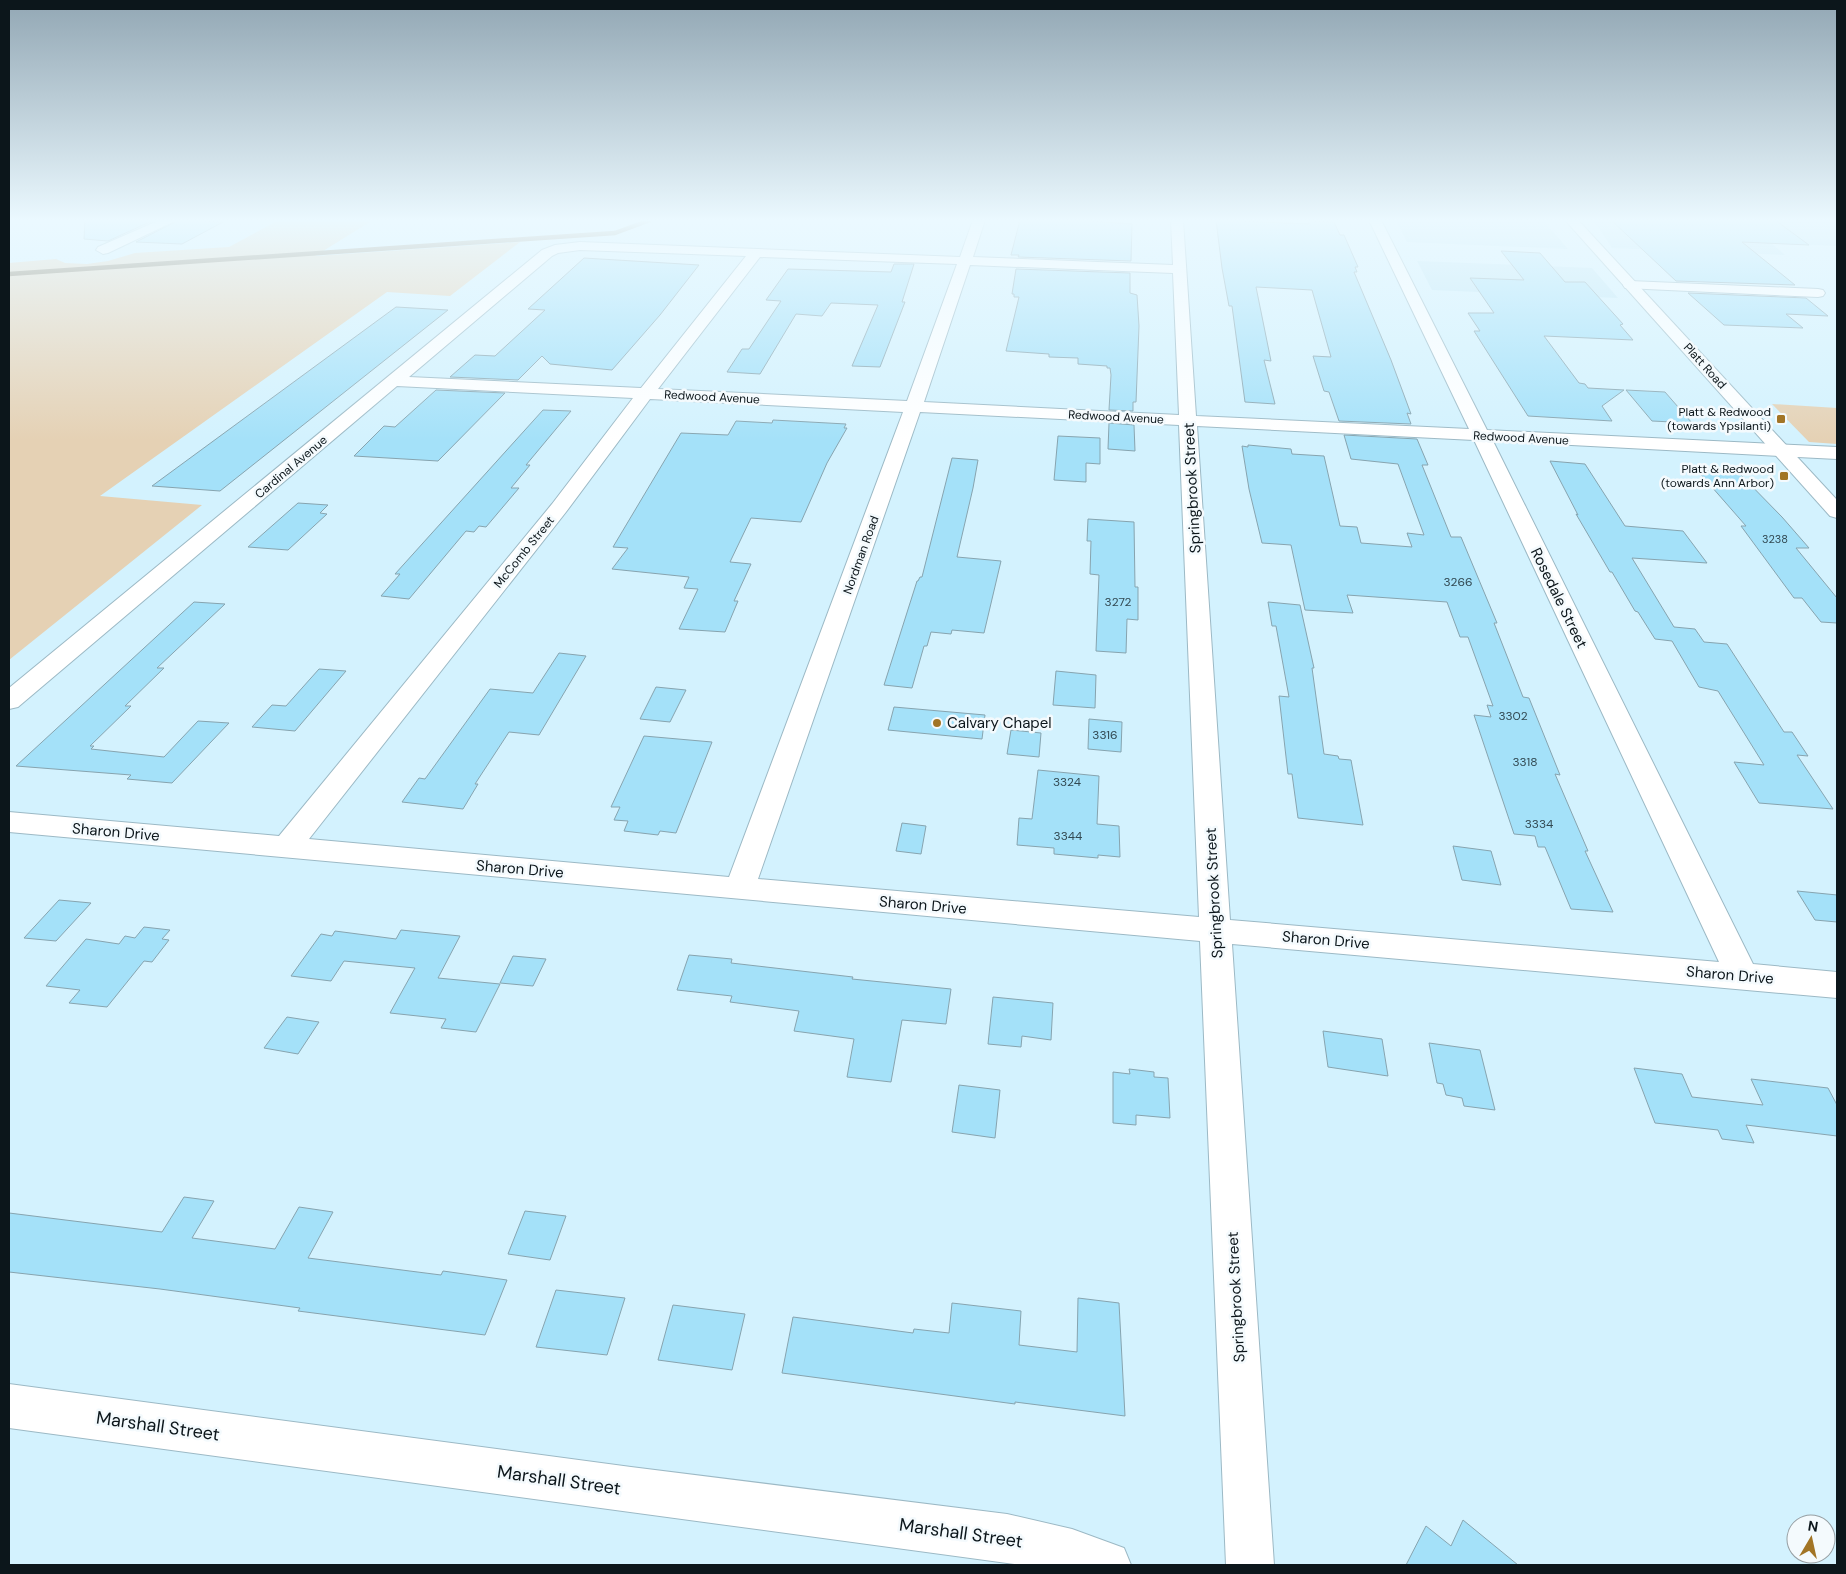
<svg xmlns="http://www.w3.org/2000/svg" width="1846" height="1574" viewBox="0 0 1846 1574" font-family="'DM Sans',sans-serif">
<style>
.built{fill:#bfe6f5}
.green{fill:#e5d1b4}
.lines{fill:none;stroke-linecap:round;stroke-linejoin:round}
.stream{stroke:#806e50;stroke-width:4.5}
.building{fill:#a4e1f9;stroke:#87a4af}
.street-casing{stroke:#9cb9c5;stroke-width:2}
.secondary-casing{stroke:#9cb9c5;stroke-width:2}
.street{fill:#fff;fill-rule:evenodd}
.secondary{fill:#fff;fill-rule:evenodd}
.poi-dot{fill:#a27526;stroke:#f4fafd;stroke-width:2}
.labels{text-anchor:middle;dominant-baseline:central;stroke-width:5;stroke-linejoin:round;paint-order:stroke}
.far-number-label{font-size:11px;fill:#324952}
.far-street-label{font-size:12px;fill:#0c161b;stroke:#f4fafd}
.far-poi-label{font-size:12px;fill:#0c161b;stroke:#f4fafd;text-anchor:end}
.number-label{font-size:12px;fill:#324952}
.street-label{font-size:15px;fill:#0c161b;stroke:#f4fafd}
.poi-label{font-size:15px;fill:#0c161b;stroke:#f4fafd;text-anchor:start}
.near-street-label{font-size:18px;fill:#0c161b;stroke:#f4fafd}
</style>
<rect width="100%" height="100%" fill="#d3f2fe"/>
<g class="built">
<path d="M1396,220H1543L1568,249L1407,242Z"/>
<path d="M1592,220H1837V246L1771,243L1785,255L1612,248L1599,228Z"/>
<path d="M1417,261L1592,268L1618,298L1432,290Z"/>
</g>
<g class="green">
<path d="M279,220H373L315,256L520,242L450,296L387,292L100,496L202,505L9,660V263L56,259L65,263L87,264L108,261L135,253L229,247Z"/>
<path d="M1772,404L1837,408V444L1809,442Z"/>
</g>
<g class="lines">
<path class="stream" d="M9,274L615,233L650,220"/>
</g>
<g class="building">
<path d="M85,220H154L108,241L84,239Z"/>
<path d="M179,220L223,222L182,244L136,242Z"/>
<path d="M1020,220H1077L1132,224L1131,261L1018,257L1019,255H1011Z"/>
<path d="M1216,220L1309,224L1308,221L1334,222L1340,235H1344L1358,267H1355L1357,272H1354L1391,360L1411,414L1407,413L1411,424L1339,421L1329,392L1324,391L1313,356L1331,357L1312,290L1256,287L1271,361L1264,360L1275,404L1245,402L1232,306H1229L1222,268Z"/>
<path d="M1611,220H1775L1809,245L1742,242L1795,285L1676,281Z"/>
<path d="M1501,251L1540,253L1565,282H1585L1623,324L1620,325L1633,340L1544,336L1579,383L1585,384L1588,388L1624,390L1602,406L1612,421L1528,416L1474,331H1480L1468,313H1494L1470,278L1524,280Z"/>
<path d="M584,258L699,265L660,315L612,370L550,364L542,356L518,380L450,377L475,355L495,356L545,310L528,309Z"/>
<path d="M894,264H914L902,302H905L880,367L852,366L878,305L831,303L822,316L796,314L760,374L727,372L742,349H749L781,301L766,300L788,269L891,272Z"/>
<path d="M1016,269L1130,273V293L1137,295L1139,326L1136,402H1133V411L1109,410L1111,375L1110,368H1107V366L1078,364V358L1049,357V354L1006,351L1019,297H1014V294H1012Z"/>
<path d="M1688,293L1806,298L1828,316L1786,314L1803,328L1724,325Z"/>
<path d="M396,307L448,310L220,491L152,486Z"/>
<path d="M436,390L505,393L438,461L354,456L384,426L395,427Z"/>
<path d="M1626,390L1665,392L1692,423L1652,421Z"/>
<path d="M543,410L571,411L526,465H530L511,488H519L486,527L479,526L474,532L466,531L409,599L381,596L400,574H395Z"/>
<path d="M773,420L846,424L844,428H847L827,463L801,522L751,518L730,562L751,564L734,601H738L725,632L679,629L698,589L684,588L689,577L612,569L628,548L613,547L681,433L728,435L736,421L772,423Z"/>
<path d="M1109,423L1134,425L1135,451L1108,449Z"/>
<path d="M1344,435L1417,439L1428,465H1422L1451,537H1461L1497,623H1494L1523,697L1529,698L1560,775L1555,774L1588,851H1585L1613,912L1571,909L1545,847H1538L1535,836L1514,834L1474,715L1491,717L1487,705L1493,706L1468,637H1460L1447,602L1347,595L1353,613L1305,610L1291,545L1262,543L1249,489L1242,446L1248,447V445L1291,449L1292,454L1324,456L1340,526L1357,527L1361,543L1412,547L1407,533L1424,535L1398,464L1351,459Z"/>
<path d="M1058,436L1100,438V464L1086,463V482L1054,480Z"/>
<path d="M952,458L978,460L973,488L957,557L1001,561L984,633L952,630L951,634L931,632L927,646H924L912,688L884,685L917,581H918L920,577H922Z"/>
<path d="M1550,461L1585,464L1625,526L1683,531L1707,563L1632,558L1674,627L1695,629L1704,642L1727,644L1784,732H1792L1808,756L1797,755L1833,809L1759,803L1734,762L1764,765L1718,691L1699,687L1672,641L1655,639L1638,612L1635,611L1612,572H1610L1576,514L1578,515Z"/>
<path d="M1697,470L1738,472L1782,517L1809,548H1796L1837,598V623L1821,622L1802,598H1794L1741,526H1746Z"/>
<path d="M298,503L328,505L320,513L327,514L288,550L248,547Z"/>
<path d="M1088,519L1134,522L1135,587H1138V620L1127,619L1126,653L1096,651L1099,575L1090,574L1091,541H1087Z"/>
<path d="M194,602L225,604L157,668H164L125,706H131L90,746H94L91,749L164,757L198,721L229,723L172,783L127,779L131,775L16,766Z"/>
<path d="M1268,602L1300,605L1314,668H1312L1324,754L1338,756L1339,759L1351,760L1363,825L1298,818L1292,774H1288L1279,696L1289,697L1276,626H1272Z"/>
<path d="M559,653L586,656L539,735L509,732L475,784H478L463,809L402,802L419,778L425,779L490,689L533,693Z"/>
<path d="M319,669L346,671L295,731L252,727L272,705L286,706Z"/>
<path d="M1056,671L1096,675L1095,708L1053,705Z"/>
<path d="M656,687L686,690L670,722L640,719Z"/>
<path d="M894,707L985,715L982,739L888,730Z"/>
<path d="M1089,719L1122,722L1121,752L1088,749Z"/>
<path d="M1011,730L1041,733L1039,757L1007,754Z"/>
<path d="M644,736L712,742L676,833L660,831L658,835L624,831L628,821L614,820L620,807H611Z"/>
<path d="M1038,770L1099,776L1097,824L1119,826L1120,857L1098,855V858L1054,854V848L1017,845L1019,818L1032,819Z"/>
<path d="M902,823L926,826L921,854L896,851Z"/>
<path d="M1453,846L1491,851L1501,885L1462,880Z"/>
<path d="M1797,891L1837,895V922L1815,920Z"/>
<path d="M59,900L91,903L56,941L24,938Z"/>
<path d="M144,927L170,930L162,939L169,940L152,962L144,961L107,1007L69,1003L80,990L46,986L86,939L119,944L125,936L135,938Z"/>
<path d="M401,930L460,936L438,978L500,984L476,1032L441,1028L446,1019L390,1013L415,968L344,961L331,981L291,976L321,934L332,936L335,931L396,939Z"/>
<path d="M689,955L732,959L731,963L853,977L852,979L951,989L946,1024L902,1020L891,1082L847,1077L854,1039L794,1031L799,1011L730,1002L732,996L677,990Z"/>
<path d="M513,956L546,959L533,986L500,983Z"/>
<path d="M993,997L1053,1003L1051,1040L1022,1036L1021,1047L988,1044Z"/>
<path d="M287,1017L319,1022L298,1054L264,1048Z"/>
<path d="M1323,1031L1382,1039L1388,1076L1328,1067Z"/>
<path d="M1429,1043L1480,1050L1495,1110L1464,1106L1462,1098L1446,1095L1443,1084L1437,1083Z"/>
<path d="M1634,1068L1682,1074L1692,1097L1763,1105L1751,1079L1828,1088L1837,1105V1136L1746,1125L1754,1143L1722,1139L1718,1130L1655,1123Z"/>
<path d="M1129,1069L1154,1072V1077L1168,1078L1170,1118L1136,1115V1125L1113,1123V1072L1130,1074Z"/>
<path d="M959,1085L1000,1090L995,1138L952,1132Z"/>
<path d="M184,1197L214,1201L192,1238L275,1249L299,1207L333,1212L308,1258L441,1275L443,1271L507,1280L485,1335L298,1311L300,1308L160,1289L9,1272V1213L162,1232Z"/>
<path d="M525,1211L566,1216L550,1260L508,1254Z"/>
<path d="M556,1290L625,1298L607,1355L536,1347Z"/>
<path d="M1078,1298L1119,1303L1125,1416L1015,1402V1404L782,1373L793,1317L913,1333L914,1329L949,1333L952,1303L1021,1311L1019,1345L1077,1352Z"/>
<path d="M673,1305L745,1314L732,1370L658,1360Z"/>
<path d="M1463,1520L1518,1565H1406L1426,1526L1451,1546Z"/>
</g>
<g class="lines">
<g class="street-casing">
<g id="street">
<path d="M160,220H177L108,253L103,254L96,250L98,247Z"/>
<path d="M973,220H985L973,257L1173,265L1171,220H1183L1196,416L1469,429L1369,220H1381L1487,430L1837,447V459L1493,441L1753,964L1837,972V998L1232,944L1274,1565H1226L1200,941L9,832V812L279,836L552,504L633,398L397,386L18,707L9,709V688L542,250L555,245L580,242L960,257ZM580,250L746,256L641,388L409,377L552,256L558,253ZM760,257L957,264L907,401L658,389ZM970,265L1173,273L1179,415L924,402ZM650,399L903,412L729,877L309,839L566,512ZM920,412L1179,425L1199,917L758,879ZM1197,426L1474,440L1719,962L1230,920Z"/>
<path d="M1630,281L1818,289L1823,290L1825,293L1823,296L1818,297L1625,288L1623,285L1625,282Z"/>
<path d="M9,1384L631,1467L1007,1514L1072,1529L1124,1548L1131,1565H1022L9,1428Z"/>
</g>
</g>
<g class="secondary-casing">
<path id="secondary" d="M1565,220H1578L1837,500V518L1830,516Z"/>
</g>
<use href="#street" class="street"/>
<use href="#secondary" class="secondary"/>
</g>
<linearGradient id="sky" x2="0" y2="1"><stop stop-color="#92a7b4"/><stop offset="0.5" stop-color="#ebf9ff"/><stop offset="1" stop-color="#ebf9ff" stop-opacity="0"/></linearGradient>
<rect width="1846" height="441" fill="url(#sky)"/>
<g class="poi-dot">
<rect x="1776" y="414" width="10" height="10" rx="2.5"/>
<rect x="1779" y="471" width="10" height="10" rx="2.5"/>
<circle cx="937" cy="723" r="5"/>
</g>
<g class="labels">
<g class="far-number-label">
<text x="1775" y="539">3238</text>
</g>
<g class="far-street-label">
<text transform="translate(1705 366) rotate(48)">Platt Road</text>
<text transform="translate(712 397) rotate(3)">Redwood Avenue</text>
<text transform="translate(1116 417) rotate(3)">Redwood Avenue</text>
<text transform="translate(1521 438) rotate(3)">Redwood Avenue</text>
<text transform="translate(291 467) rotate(-40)">Cardinal Avenue</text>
<text transform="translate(524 552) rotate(-51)">McComb Street</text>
<text transform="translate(861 555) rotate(-70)">Nordman Road</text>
</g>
<g class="far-poi-label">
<text x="1771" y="412">Platt &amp; Redwood<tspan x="1771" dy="14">(towards Ypsilanti)</tspan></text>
<text x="1774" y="469">Platt &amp; Redwood<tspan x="1774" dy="14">(towards Ann Arbor)</tspan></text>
</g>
<g class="number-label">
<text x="1458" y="582">3266</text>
<text x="1118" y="602">3272</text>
<text x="1513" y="716">3302</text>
<text x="1105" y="735">3316</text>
<text x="1525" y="762">3318</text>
<text x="1067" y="782">3324</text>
<text x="1539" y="824">3334</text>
<text x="1068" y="836">3344</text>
</g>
<g class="street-label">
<text transform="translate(1192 488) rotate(-93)">Springbrook Street</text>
<text transform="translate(1559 598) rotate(64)">Rosedale Street</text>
<text transform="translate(116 832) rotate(5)">Sharon Drive</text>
<text transform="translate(520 869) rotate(5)">Sharon Drive</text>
<text transform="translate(1214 893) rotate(-93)">Springbrook Street</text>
<text transform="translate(923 905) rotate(5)">Sharon Drive</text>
<text transform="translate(1326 940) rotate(5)">Sharon Drive</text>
<text transform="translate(1730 975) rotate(5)">Sharon Drive</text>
<text transform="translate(1236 1297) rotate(-93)">Springbrook Street</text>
</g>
<g class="poi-label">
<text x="947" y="723">Calvary Chapel</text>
</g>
<g class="near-street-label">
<text transform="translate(158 1426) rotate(8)">Marshall Street</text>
<text transform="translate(559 1480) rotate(8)">Marshall Street</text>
<text transform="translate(961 1533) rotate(8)">Marshall Street</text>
</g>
</g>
<rect width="1846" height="1574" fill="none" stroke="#0c161b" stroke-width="20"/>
<g transform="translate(1811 1539) rotate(9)"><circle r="24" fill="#f4fafd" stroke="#979fa3"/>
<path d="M0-4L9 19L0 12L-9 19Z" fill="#a27526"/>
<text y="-8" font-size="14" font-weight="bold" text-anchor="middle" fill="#0c161b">N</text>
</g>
</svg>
